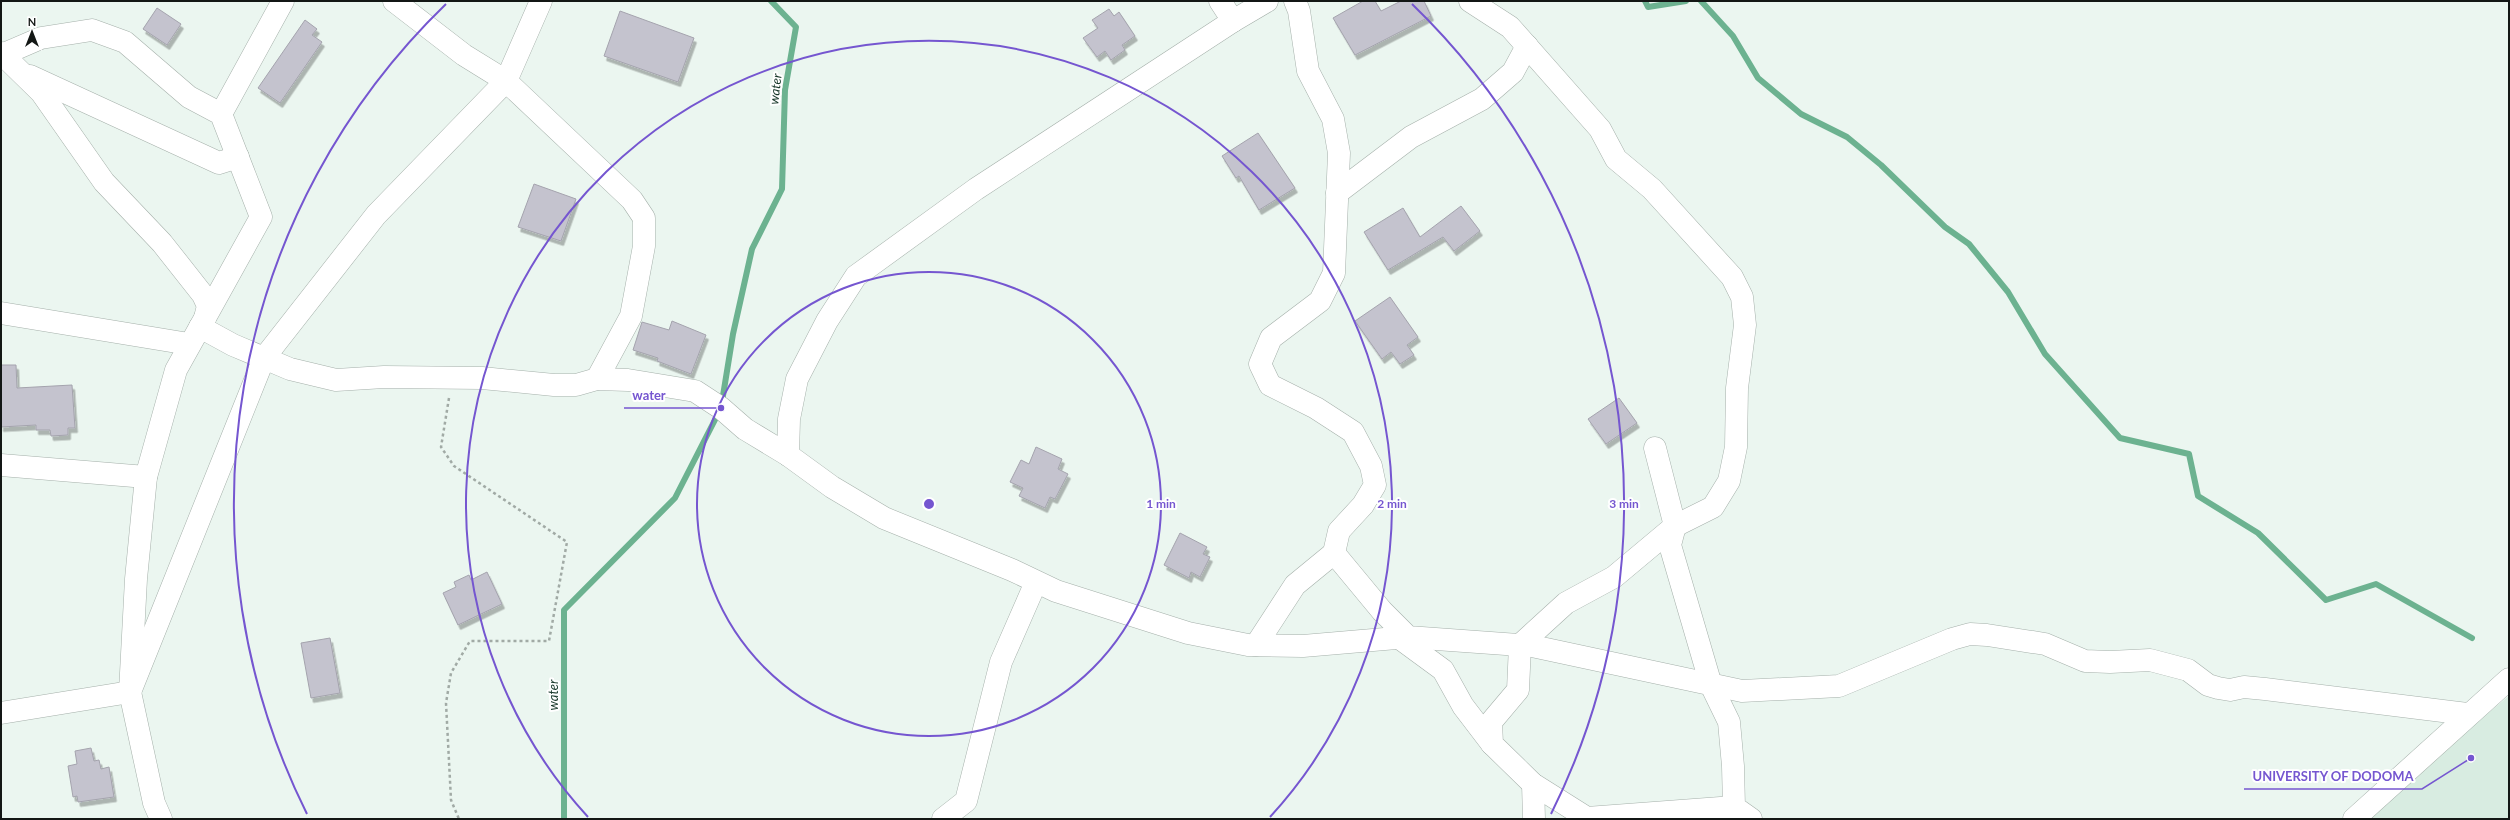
<svg xmlns="http://www.w3.org/2000/svg" width="2510" height="820" viewBox="0 0 2510 820" font-family="Lato,sans-serif">
<style>
.built{fill:#d8ece1}
.lines{fill:none;stroke-linecap:round;stroke-linejoin:round}
.stream{stroke:#6cb290;stroke-width:6}
.building{fill:#c4c3ce;stroke:#a4a3ad;filter:url(#shadow)}
.minor-casing{stroke:#a5b0aa;stroke-width:23}
.path{stroke:#a1aaa5;stroke-width:2.5;stroke-dasharray:3 3;stroke-linecap:butt}
.minor{stroke:#fff;stroke-width:22}
.ring{fill:none;stroke:#7556d0;stroke-width:2}
.labels{text-anchor:middle;dominant-baseline:central;stroke-width:4;stroke-linejoin:round;paint-order:stroke}
.water-label{font-size:13px;font-style:italic;fill:#173729;stroke:#fff}
.centre{fill:#7556d0;stroke:#fff;stroke-width:2}
.ring-label{font-size:12px;text-anchor:middle;font-weight:bold;fill:#7556d0;stroke:#fff;stroke-width:4;stroke-linejoin:round;paint-order:stroke}
.leader{fill:none;stroke:#7556d0;stroke-width:1.5}
.callout-dot{fill:#7556d0;stroke:#fff;stroke-width:1.5}
.callout-label{font-size:13px;text-anchor:middle;font-weight:bold;fill:#7556d0;stroke:#fff;stroke-width:4;stroke-linejoin:round;paint-order:stroke}
</style>
<defs>
<filter id="shadow"><feDropShadow dx="2.5" dy="4.5" stdDeviation="0" flood-color="#0004"/></filter>
</defs>
<rect width="100%" height="100%" fill="#ebf6f0"/>
<path class="built" d="M2509,696V819H2358Z"/>
<g class="lines">
<g class="stream">
<path d="M1645,1L1648,7L1686,1"/>
<path d="M1701,1L1733,36L1758,78L1801,114L1847,137L1881,165L1945,227L1969,244L2008,292L2045,354L2120,438L2189,454L2198,496L2258,533L2326,600L2376,584L2472,638"/>
<path d="M564,819V610L675,498L721,408L733,334L752,249L782,189L785,90L796,27L771,1"/>
</g>
</g>
<g class="building">
<path d="M1363,1H1375L1381,11L1401,1H1424L1431,16L1355,55L1333,18Z"/>
<path d="M157,8L181,24L167,45L143,29Z"/>
<path d="M1109,9L1114,16L1119,12L1135,36L1122,45L1125,50L1111,60L1105,51L1097,57L1083,38L1098,28L1092,20Z"/>
<path d="M620,11L694,38L678,82L604,56Z"/>
<path d="M305,20L317,29L312,35L322,42L280,103L258,88Z"/>
<path d="M1258,133L1295,188L1259,210L1239,176L1236,178L1222,156Z"/>
<path d="M534,184L576,199L561,241L518,227Z"/>
<path d="M1461,206L1480,231L1454,251L1443,237L1388,270L1364,232L1403,208L1420,237Z"/>
<path d="M1390,297L1418,337L1407,345L1414,355L1400,364L1391,352L1382,359L1355,321Z"/>
<path d="M672,321L706,335L691,374L657,361L658,358L633,350L642,322L669,330Z"/>
<path d="M1,365H16L17,388L72,385L75,428H68V435L51,436L50,430H36V425L1,427Z"/>
<path d="M1619,398L1637,423L1606,444L1588,419Z"/>
<path d="M1036,447L1062,459L1058,469L1068,474L1055,499L1050,497L1045,508L1019,496L1023,488L1010,482L1021,460L1029,464Z"/>
<path d="M1180,533L1207,547L1203,554L1210,557L1200,577L1191,572L1189,578L1164,565Z"/>
<path d="M487,572L502,604L458,625L443,593L456,587L454,582L469,575L471,580Z"/>
<path d="M330,638L340,693L311,698L301,643Z"/>
<path d="M91,748L94,761L99,760L101,769L109,767L114,797L78,802L77,796L73,797L68,766L77,764L75,751Z"/>
</g>
<g class="lines">
<g class="minor-casing">
<g id="minor">
<path d="M394,1L464,55L506,81L541,1"/>
<path d="M1295,1L1299,11L1308,71L1333,119L1339,153L1334,273L1320,301L1271,338L1260,364L1270,385L1316,408L1353,432L1371,466L1375,485L1363,505L1339,531L1334,553L1382,611L1408,637L1532,646L1742,691L1839,686L1952,639L1970,634L1987,635L2045,644L2085,661L2110,662L2150,660L2188,670L2208,685L2218,688L2230,690L2244,687L2265,689L2467,714"/>
<path d="M1470,1L1510,27L1600,129L1616,159L1652,189L1732,277L1742,297L1745,325L1737,388L1736,447L1729,481L1713,507L1675,526L1614,577L1566,603L1520,645L1518,690L1491,722L1492,744L1533,784L1587,818L1734,807"/>
<path d="M1233,21L1267,1"/>
<path d="M1,53L41,92L104,182L162,243L203,295L208,306L205,318L176,370L146,477L136,579L130,692L154,803L161,819"/>
<path d="M4,54L41,38L92,30L125,42L189,97L221,114L261,217L205,318"/>
<path d="M30,76L219,163L238,157"/>
<path d="M221,114L283,1"/>
<path d="M1337,193L1411,137L1482,99L1513,72L1527,46"/>
<path d="M1,313L189,344"/>
<path d="M200,327L233,345L290,369L336,380L384,377L482,378L554,385H576L597,379L628,380L695,391L721,408L745,429L788,455L832,487L884,518L1012,570L1056,591L1188,633L1248,645L1303,646L1408,637"/>
<path d="M1655,448L1675,526L1670,545L1711,685L1729,722L1733,766L1734,807L1751,819"/>
<path d="M788,455L789,419L797,379L827,321L856,276L976,189L1233,21L1220,1"/>
<path d="M1,465L146,477"/>
<path d="M1398,637L1443,670L1463,706L1492,744"/>
<path d="M1256,645L1295,585L1334,553"/>
<path d="M1,713L130,692L264,358L376,215L506,81L632,200L644,218V246L631,316L597,379"/>
<path d="M1533,784L1534,819"/>
<path d="M943,819L966,801L1001,662L1036,582"/>
<path d="M2354,819L2509,679"/>
</g>
</g>
<path class="path" d="M449,398L441,447L454,466L567,542L549,641H470L451,673L446,703L451,800L459,819"/>
<use href="#minor" class="minor"/>
</g>
<g class="ring">
<circle cx="929" cy="504" r="232"/>
<path d="M588 817A463 463 0 1 1 1270 817"/>
<path d="M307 814A695 695 0 0 1 446 4M1412 4A695 695 0 0 1 1551 814"/>
</g>
<g class="labels">
<g class="water-label">
<text transform="translate(775 89) rotate(-84)">water</text>
<text transform="translate(553 695) rotate(-90)">water</text>
</g>
</g>
<circle cx="929" cy="504" r="6" class="centre"/>
<g class="ring-label">
<text x="1161" y="508">1 min</text>
<text x="1392" y="508">2 min</text>
<text x="1624" y="508">3 min</text>
</g>
<path class="leader" d="M721 408L674 408H624M2471 758L2422 789H2244"/>
<g class="callout-dot">
<circle cx="721" cy="408" r="4"/>
<circle cx="2471" cy="758" r="4"/>
</g>
<g class="callout-label">
<text x="649" y="400">water</text>
<text x="2333" y="781">UNIVERSITY OF DODOMA</text>
</g>
<rect width="2510" height="820" fill="none" stroke="#131715" stroke-width="4"/>
<g transform="translate(32 32)" stroke="#ffffff" stroke-width="3" paint-order="stroke">
<path d="M0-3L7 15L0 10L-7 15Z" fill="#131715"/>
<text y="-6" font-size="11" font-weight="bold" text-anchor="middle" fill="#131715">N</text>
</g>
</svg>
